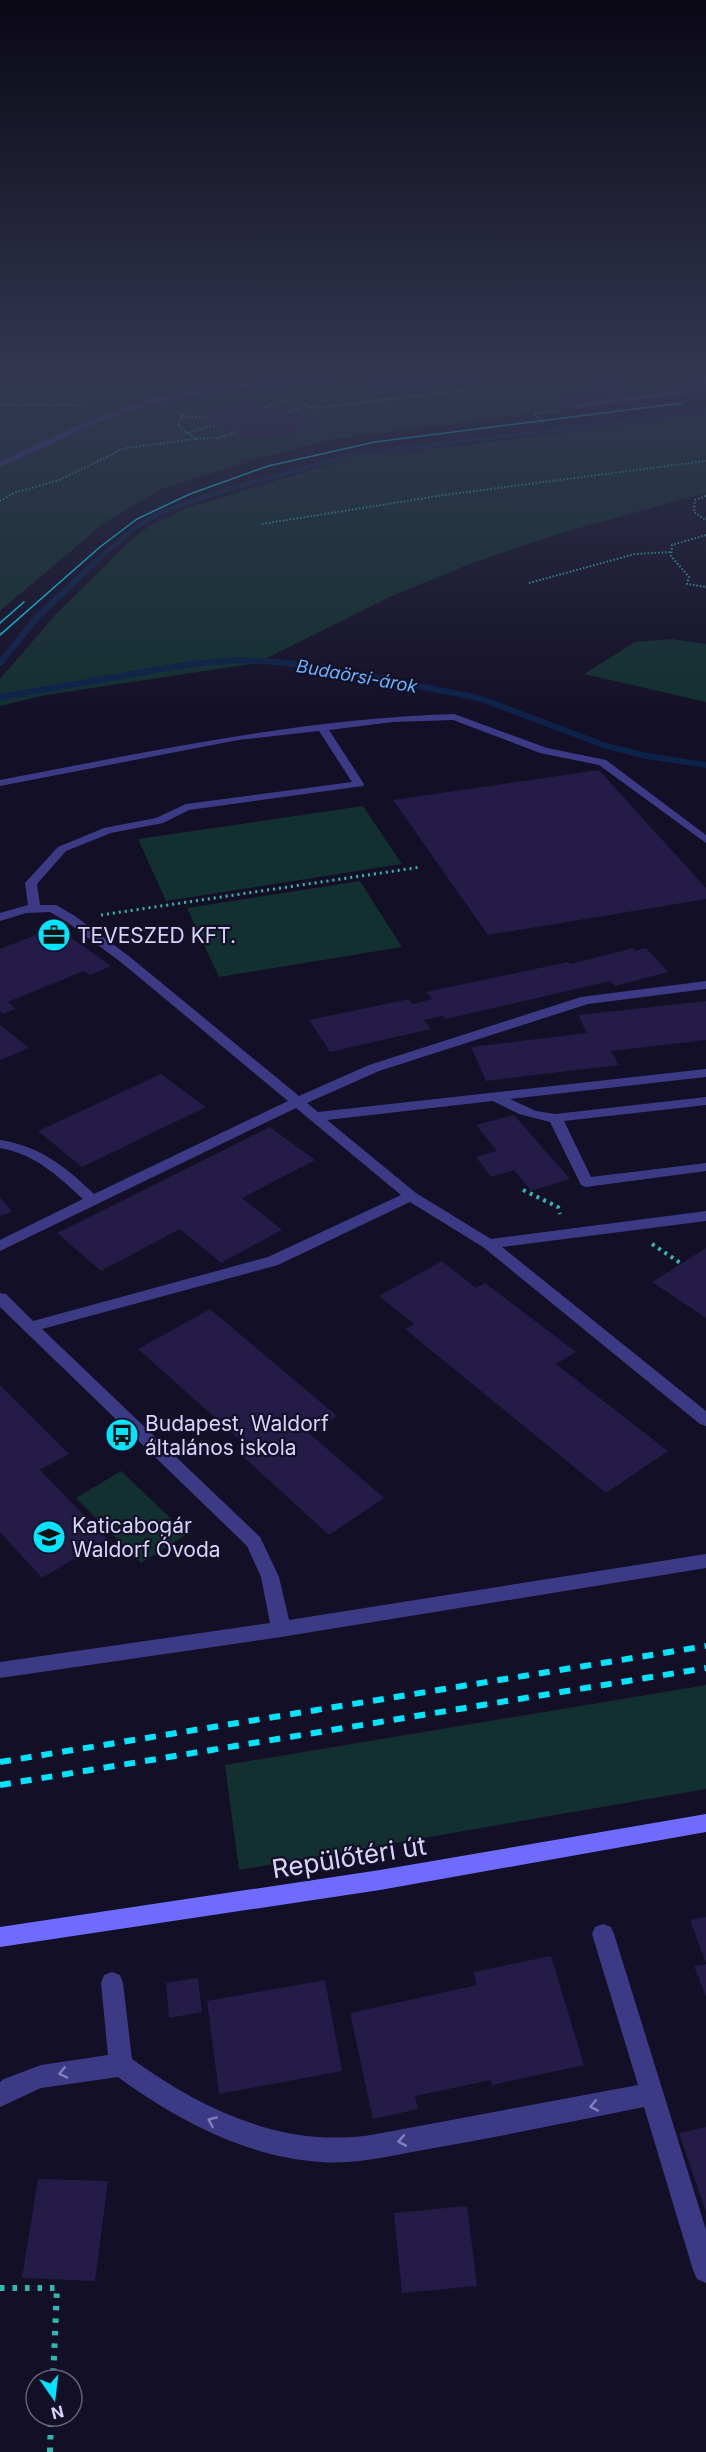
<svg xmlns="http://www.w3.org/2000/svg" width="706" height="2452" viewBox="0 0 706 2452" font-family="Inter,sans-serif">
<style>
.green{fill:#12302f}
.water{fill:#0c2248}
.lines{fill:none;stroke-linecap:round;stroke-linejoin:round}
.stream-far1{stroke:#0c2248;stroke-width:4.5}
.stream{stroke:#0c2248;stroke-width:6}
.building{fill:#241b47}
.path-far3{stroke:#2fb8b0;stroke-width:2;stroke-dasharray:1.5 2;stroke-linecap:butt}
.path-far2{stroke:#2fb8b0;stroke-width:3;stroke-dasharray:2 4;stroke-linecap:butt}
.path-far1{stroke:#2fb8b0;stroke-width:4;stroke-dasharray:3 4.5;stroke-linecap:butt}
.path{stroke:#2fb8b0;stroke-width:6;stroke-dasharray:4.5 8;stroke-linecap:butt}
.lane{fill:#3d3a85;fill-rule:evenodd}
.street{fill:#3d3a85;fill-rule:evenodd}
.secondary{fill:#6f6bff;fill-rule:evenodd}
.tram{stroke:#00e5ff;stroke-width:1.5}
.rail{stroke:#00e5ff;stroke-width:6;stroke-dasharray:11 10;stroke-linecap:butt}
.oneway{stroke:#837fbc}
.labels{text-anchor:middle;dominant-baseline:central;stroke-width:4.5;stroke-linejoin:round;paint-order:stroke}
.far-water-label{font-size:18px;font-style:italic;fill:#62b6ff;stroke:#130f26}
.poi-label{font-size:21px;fill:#d9d4ff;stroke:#130f26;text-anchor:start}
.near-street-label{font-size:26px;fill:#d9d4ff;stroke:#130f26}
</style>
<rect width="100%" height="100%" fill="#130f26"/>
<g class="green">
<path d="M0,378H674L663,379L652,392L579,401L581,403L566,405L570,408L329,440L263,457L161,489L104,523L0,611Z"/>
<path d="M706,415V493L561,533L475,562L394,595L257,663L46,695L0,706V679L58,612L129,542L151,525L187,508L361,455L450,447Z"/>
<path d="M672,639L706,644V702L584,674L635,642Z"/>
<path d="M363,806L402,864L166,901L138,839Z"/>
<path d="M360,881L402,947L219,977L187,908Z"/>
<path d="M121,1471L187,1534L141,1563L76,1498Z"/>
<path d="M706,1685V1789L239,1870L225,1765Z"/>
</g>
<path class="water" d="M407,378H422L431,384L382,390L371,382Z"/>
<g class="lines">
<path class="stream-far1" d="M97,560L135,528L161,512L226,490L356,454L706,412"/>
<g class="stream">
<path d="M0,663L38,616L99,559"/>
<path d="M0,697L191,664L237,660L277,662L328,668L479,698L606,746L647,756L706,765"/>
</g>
</g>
<g class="building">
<path d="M578,392L584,396L599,394L605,398L570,404L556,395Z"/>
<path d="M252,404L301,414V419L307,423L298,426L299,431L274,436H244L205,422L209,418L207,413L223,407Z"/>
<path d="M599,770L706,888V899L488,935L393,800Z"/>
<path d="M56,927L111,966L90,975L84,971L8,1002L16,1009L3,1014L0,1011V949Z"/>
<path d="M633,948L635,951L646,948L668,972L615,986L610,981L446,1019L443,1016L424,1020L431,1029L330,1052L309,1020L409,999L412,1004L432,999L426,992L568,962L570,964Z"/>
<path d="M706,1001V1040L611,1051L619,1065L486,1081L471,1047L587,1033L578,1015Z"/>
<path d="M0,1025L29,1048L0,1060Z"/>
<path d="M161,1074L206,1107L82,1167L38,1131Z"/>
<path d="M514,1115L570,1179L531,1191L514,1170L491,1177L476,1157L497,1151L476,1125Z"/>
<path d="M270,1127L315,1160L242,1198L282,1230L221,1263L180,1229L101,1271L57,1233Z"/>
<path d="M0,1197L12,1212L0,1216Z"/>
<path d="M706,1248V1318L652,1282Z"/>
<path d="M442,1261L476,1288L485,1283L576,1352L556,1364L668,1451L606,1493L405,1329L414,1324L379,1296Z"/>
<path d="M210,1309L337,1416L309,1433L384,1498L329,1535L238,1452L248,1447L138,1349Z"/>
<path d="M0,1385L69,1454L40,1470L107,1539L42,1578L0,1532Z"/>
<path d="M706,1917V1963L690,1920Z"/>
<path d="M551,1956L584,2065L492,2085L491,2080L415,2096L418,2109L373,2119L350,2013L477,1985L473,1972Z"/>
<path d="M706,1964V1997L694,1966Z"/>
<path d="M198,1978L202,2012L169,2018L166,1983Z"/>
<path d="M325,1980L342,2071L219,2094L207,2001Z"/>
<path d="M706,2127V2212L679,2133Z"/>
<path d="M38,2179L108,2181L95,2281L22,2278Z"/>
<path d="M467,2206L477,2286L402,2293L394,2213Z"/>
</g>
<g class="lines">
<g class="path-far3">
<path d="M397,378L358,382L374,393L495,379L493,378"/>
<path d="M457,378L474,389"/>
<path d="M319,396L332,406"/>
<path d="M283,401L317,408L502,386L530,378"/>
<path d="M0,405H83"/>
<path d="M265,408L276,402"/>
<path d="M289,412L302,407"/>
<path d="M181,416L209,418"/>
<path d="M543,422L533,414L560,411"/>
<path d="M186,433L216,425"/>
<path d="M196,439L218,438L235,432"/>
<path d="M706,496L695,500L694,512L706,520"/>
<path d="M0,501L14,493L59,480L125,448L196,439L178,426L183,414"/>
<path d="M262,524L444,495L706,461"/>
<path d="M706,535L672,545L671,556L689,577L687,584L706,587"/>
<path d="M529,583L635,554L671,552"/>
</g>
<path class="path-far2" d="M101,915L421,867"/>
<g class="path-far1">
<path d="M523,1190L558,1207L560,1214"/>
<path d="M652,1244L682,1264"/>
</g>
<g class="path">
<path d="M0,2288H57L53,2380"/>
<path d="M50,2452L51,2416"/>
</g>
<g class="lane">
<path d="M587,378H594L630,397L706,387V391L575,408L578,404L621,398Z"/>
<path d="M454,714L547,748L606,760L706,835V843L599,765L540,753L453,720L393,722L329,730L364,784L363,786L189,810L163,823L111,833L66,851L37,884L40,905H56L75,916L130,957L299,1096L369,1065L581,997L706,981V989L588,1004L379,1071L307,1103L318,1112L706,1069V1077L510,1099L536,1111L555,1114L706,1097V1105L564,1121L591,1177L706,1163V1171L586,1187L581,1185L550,1122L519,1114L493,1101L327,1120L416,1193L491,1239L706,1211V1221L502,1247L706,1411V1426L700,1424L483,1247L410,1202L278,1265L42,1329L260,1537L279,1577L289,1620L706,1554V1568L281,1637L0,1678V1662L270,1623L261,1577L247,1546L0,1307V1293L6,1294L33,1321L268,1257L401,1195L296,1108L0,1251V1240L83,1199C58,1176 35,1154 0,1148V1140C40,1146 66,1167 94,1194L288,1101L122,963L67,922L50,912L26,913L0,921V913L28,905L25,883L58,847L104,828L156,818L186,804L352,782L319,731L238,740L0,786V780C152,751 299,719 454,714Z"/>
<path d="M603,1924L611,1927L614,1934L706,2230V2283L697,2279L693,2270L644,2107C574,2121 504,2136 434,2148C397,2154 359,2165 321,2162C246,2157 177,2120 118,2077L41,2088L0,2107V2082L4,2079L41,2065L108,2055L101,1983L104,1975L112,1972L120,1975L123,1983L132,2059C203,2110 282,2148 371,2135L638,2085L592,1934L595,1927Z"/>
</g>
<path class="street" d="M320,378H341L226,389L162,401L101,421L0,467V462C59,434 118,404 183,392C228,383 274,382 320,378Z"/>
<g class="secondary">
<path d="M695,378L706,379V384L696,379Z"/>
<path d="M706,1814V1832L380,1890L0,1947V1927L380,1870Z"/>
</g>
<g class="tram">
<path d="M0,623L24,602"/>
<path d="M0,635L100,547L137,519L190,494L268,466L375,442L682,403"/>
</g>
<g class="rail">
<path d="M0,1762L706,1646"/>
<path d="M0,1785L706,1668"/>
</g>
</g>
<defs><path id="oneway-chevron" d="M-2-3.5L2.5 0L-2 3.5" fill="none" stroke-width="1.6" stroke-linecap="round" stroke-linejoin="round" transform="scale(1.5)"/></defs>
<g class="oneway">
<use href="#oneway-chevron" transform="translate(63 2073) rotate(167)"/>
<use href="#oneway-chevron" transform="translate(594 2106) rotate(169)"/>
<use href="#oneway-chevron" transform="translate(212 2121) rotate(-156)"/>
<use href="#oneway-chevron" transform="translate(402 2141) rotate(170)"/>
</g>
<linearGradient id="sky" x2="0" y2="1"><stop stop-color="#0a0815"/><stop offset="0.52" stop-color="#333752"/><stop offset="1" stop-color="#333752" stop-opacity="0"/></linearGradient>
<rect width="706" height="721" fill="url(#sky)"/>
<defs>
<g id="office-disc" transform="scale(1.725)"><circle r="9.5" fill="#00e5ff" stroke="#130f26"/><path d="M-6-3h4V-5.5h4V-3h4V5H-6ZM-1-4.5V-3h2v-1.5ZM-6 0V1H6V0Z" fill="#111"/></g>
<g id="bus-disc" transform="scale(1.725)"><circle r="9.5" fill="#00e5ff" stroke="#130f26"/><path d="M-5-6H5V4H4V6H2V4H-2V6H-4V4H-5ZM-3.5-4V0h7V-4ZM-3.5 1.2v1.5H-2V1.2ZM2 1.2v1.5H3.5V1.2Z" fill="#111"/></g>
<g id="school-disc" transform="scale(1.725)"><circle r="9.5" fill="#00e5ff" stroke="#130f26"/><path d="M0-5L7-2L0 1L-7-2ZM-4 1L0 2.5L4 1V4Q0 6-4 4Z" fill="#111"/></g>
</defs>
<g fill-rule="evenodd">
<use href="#office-disc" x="54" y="935"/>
<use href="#bus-disc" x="122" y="1435"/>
<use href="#school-disc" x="49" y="1537"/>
</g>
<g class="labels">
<g class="far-water-label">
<text transform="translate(357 676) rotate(10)">Budaörsi-árok</text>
</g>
<g class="poi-label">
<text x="77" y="935">TEVESZED KFT.</text>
<text x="145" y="1423">Budapest, Waldorf<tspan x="145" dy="24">általános iskola</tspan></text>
<text x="72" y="1525">Katicabogár<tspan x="72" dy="24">Waldorf Óvoda</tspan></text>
</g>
<g class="near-street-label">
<text transform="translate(349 1857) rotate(-9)">Repülőtéri út</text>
</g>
</g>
<g transform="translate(54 2398) rotate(166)"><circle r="28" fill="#130f26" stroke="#625e7d" stroke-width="1.5"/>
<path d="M0-4.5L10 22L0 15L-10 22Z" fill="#00e5ff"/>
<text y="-9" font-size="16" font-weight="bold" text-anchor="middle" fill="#d9d4ff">N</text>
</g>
</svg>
